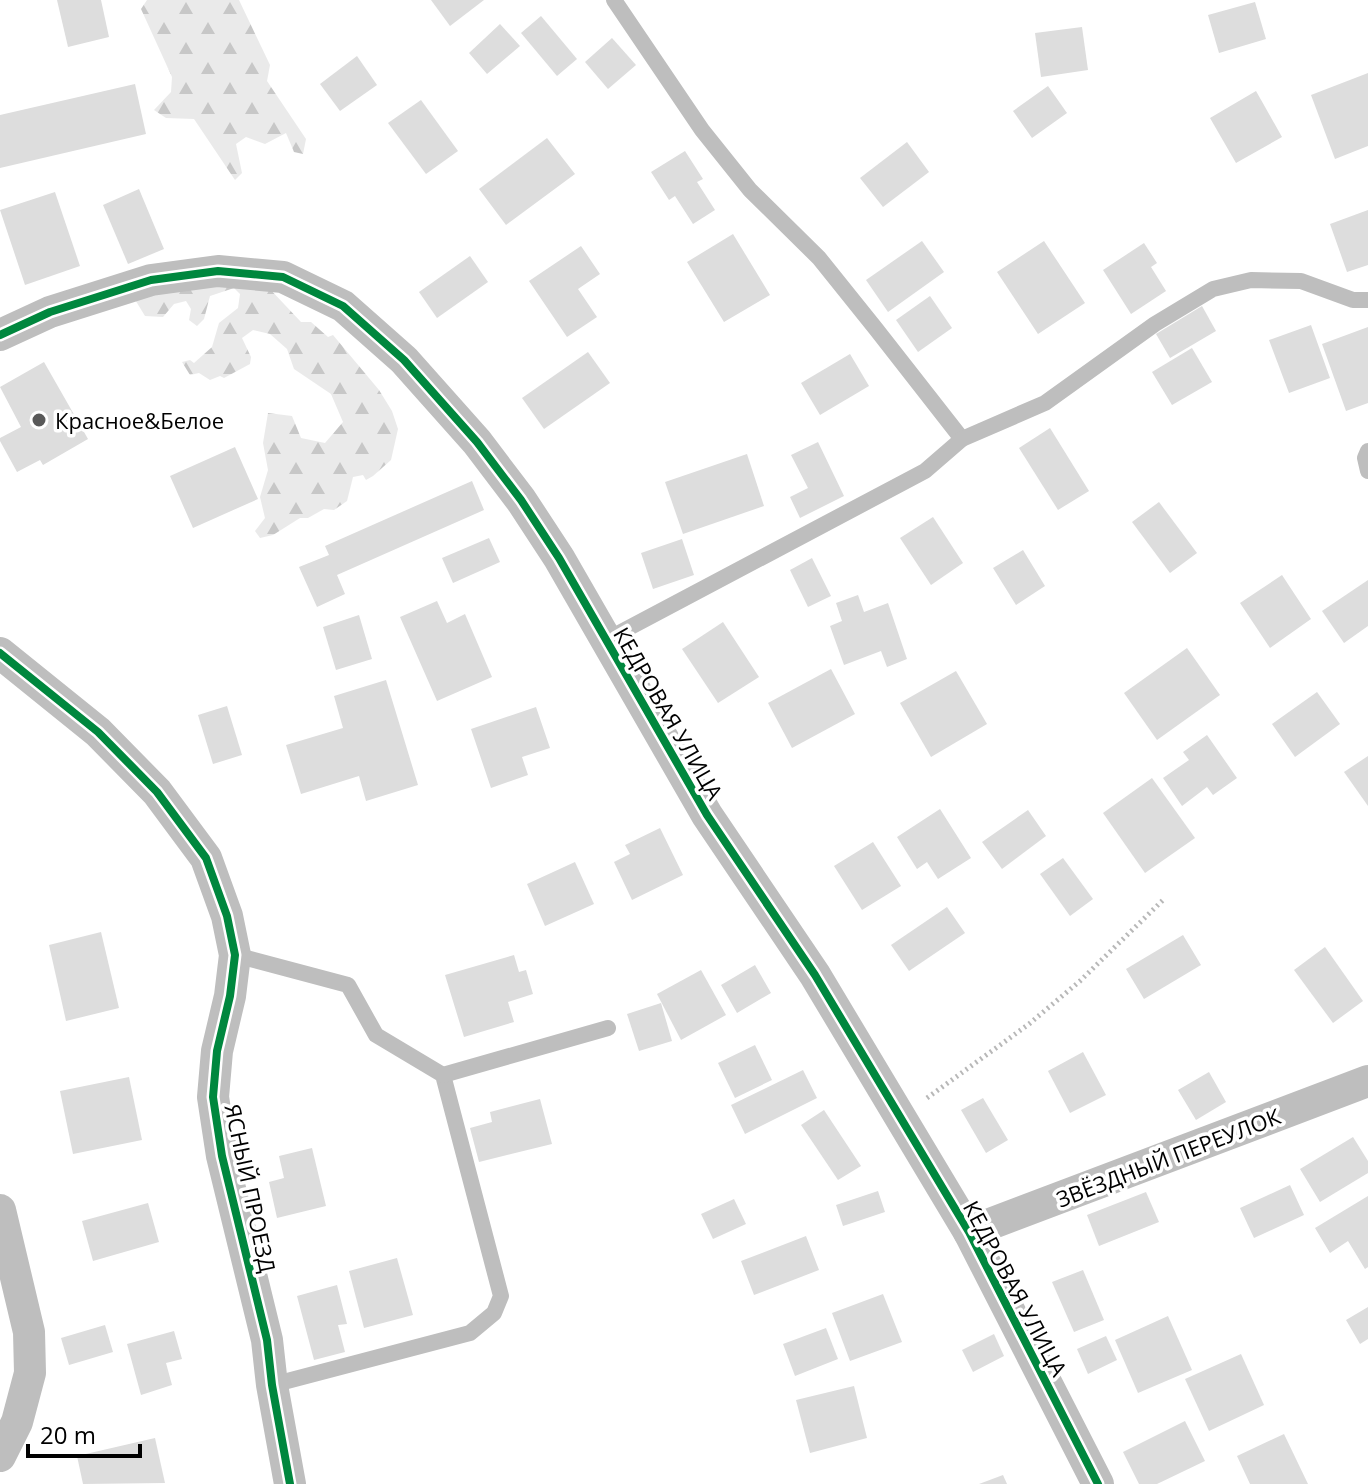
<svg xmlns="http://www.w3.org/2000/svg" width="1368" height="1484" viewBox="0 0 1368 1484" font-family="'Open Sans',sans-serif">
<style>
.forest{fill:url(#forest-firs)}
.building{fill:#ddd}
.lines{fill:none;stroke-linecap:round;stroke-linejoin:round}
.path{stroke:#b8b8b8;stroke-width:5;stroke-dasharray:2 4;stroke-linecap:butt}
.lane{stroke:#bebebe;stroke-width:16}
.street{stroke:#bebebe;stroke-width:32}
.cycleway-casing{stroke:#fff;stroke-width:13}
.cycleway{stroke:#00873e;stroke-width:8}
.poi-dot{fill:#595959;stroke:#fff;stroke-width:3}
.labels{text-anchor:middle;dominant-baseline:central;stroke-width:7;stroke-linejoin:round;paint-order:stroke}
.poi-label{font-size:22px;fill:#000;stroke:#fff;text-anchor:start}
.street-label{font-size:22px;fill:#000;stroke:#fff}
</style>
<defs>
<pattern id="forest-firs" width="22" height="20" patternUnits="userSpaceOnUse" patternTransform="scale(2)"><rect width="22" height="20" fill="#eaeaea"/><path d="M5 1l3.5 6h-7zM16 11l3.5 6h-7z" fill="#c7c7c7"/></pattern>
</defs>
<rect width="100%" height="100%" fill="#fff"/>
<g class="forest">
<path d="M147,0H239L270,65L267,81L306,139L303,154L294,152L286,133L265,144L246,137L236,144L242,173L235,180L194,119L166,118L154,110L171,92L172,77L141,9Z"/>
<path d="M145,284L268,287L301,322H311L328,337L333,335L379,390L392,411L398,429L391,460L373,476L366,480L363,475L353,477L347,501L334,510L324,509L308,518H300L273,535L260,538L255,531L265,518L260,497L268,470L263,443L268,413L292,416L301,438L325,443L343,422L331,394L294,369L287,349L270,334L253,330L242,338L251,357L250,364L224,378L220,376L210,380L199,373L190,375L182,362L190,360L194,363L212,347L219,323L238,308L240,294L234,288L210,296L204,319L197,326L189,320L191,309L186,301L174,304L163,317L145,316L134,298Z"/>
</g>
<g class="building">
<path d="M57,0H101L109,37L68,47Z"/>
<path d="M431,0H484L450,26Z"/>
<path d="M1255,2L1266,39L1219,53L1208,15Z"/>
<path d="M541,16L577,59L557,76L521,33Z"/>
<path d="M500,24L520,46L487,74L469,53Z"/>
<path d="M1082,27L1088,70L1041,77L1035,33Z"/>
<path d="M612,38L636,65L608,89L585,62Z"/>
<path d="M357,56L377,85L340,111L320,84Z"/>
<path d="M1368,73V146L1335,159L1311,95Z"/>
<path d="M135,84L146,134L0,168V115Z"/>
<path d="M1048,86L1067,113L1032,138L1013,111Z"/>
<path d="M1256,91L1282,137L1236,163L1210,118Z"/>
<path d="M421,100L458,151L426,174L388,123Z"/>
<path d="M547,138L575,174L506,225L479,189Z"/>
<path d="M907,142L929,172L883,207L860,178Z"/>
<path d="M685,151L703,179L697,182L715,210L693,224L675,196L669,200L651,172Z"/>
<path d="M139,189L164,249L128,264L103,205Z"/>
<path d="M55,192L80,266L25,285L0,210Z"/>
<path d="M1368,210V265L1347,272L1330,224Z"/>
<path d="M733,234L770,295L724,322L687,262Z"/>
<path d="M922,241L944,272L888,312L866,280Z"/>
<path d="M1044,241L1085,303L1038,334L997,272Z"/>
<path d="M1144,243L1157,263L1151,267L1166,291L1131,314L1103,270Z"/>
<path d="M581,246L600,274L578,289L597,317L567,337L529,281Z"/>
<path d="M470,256L488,282L437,318L419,292Z"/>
<path d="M930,296L952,328L918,352L896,320Z"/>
<path d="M1202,306L1216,331L1170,358L1156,334Z"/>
<path d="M1311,325L1330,378L1289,393L1269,340Z"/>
<path d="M1368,327V403L1346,411L1322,344Z"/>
<path d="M1192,348L1212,382L1172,405L1152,372Z"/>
<path d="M588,352L610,383L544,429L522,398Z"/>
<path d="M850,354L869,386L820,415L801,383Z"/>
<path d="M44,362L88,439L43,465L40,460L17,472L0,441V438L21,427L0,387Z"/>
<path d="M1050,428L1089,491L1058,510L1019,448Z"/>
<path d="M818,442L844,496L800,518L790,497L808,488L791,455Z"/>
<path d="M235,447L258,499L193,528L170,476Z"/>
<path d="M747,454L764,506L683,534L665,482Z"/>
<path d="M472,481L484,510L337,575L345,594L317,607L299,567L329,555L325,546Z"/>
<path d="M1159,502L1197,553L1170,573L1132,522Z"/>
<path d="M933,517L963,563L931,585L900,538Z"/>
<path d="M489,538L500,562L453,583L442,558Z"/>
<path d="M682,539L694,575L653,589L641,553Z"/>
<path d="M1023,550L1045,586L1016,605L993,568Z"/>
<path d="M812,558L831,596L808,607L790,570Z"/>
<path d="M1282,575L1311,619L1270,648L1240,603Z"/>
<path d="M1368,580V626L1344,643L1322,611Z"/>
<path d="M858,595L864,612L888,603L907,659L887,667L881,651L844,665L830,626L842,621L836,603Z"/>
<path d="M437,601L447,623L465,614L492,677L437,701L400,617Z"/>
<path d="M359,615L372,659L336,670L323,627Z"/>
<path d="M723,622L759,677L718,703L682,649Z"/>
<path d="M1187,648L1220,695L1157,740L1124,693Z"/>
<path d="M831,669L855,714L792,748L768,703Z"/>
<path d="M956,671L987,724L931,757L900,703Z"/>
<path d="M386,680L418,785L366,801L359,776L301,794L286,745L343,728L334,696Z"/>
<path d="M1317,692L1340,724L1295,757L1272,724Z"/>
<path d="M227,706L242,755L213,764L198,715Z"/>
<path d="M536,707L550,748L522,757L528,775L491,788L471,729Z"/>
<path d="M1207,735L1237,778L1213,795L1207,787L1182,806L1163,778L1189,760L1183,752Z"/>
<path d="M1368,756V806L1344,772Z"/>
<path d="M1152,778L1195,838L1145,873L1103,813Z"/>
<path d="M940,809L971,858L938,879L927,862L917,869L897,837Z"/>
<path d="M1028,810L1046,836L1002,869L982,842Z"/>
<path d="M660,828L683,875L632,900L614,862L630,854L625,845Z"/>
<path d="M873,842L901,886L862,910L834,866Z"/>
<path d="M1063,858L1093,899L1070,916L1040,874Z"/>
<path d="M575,862L594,904L545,926L527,884Z"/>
<path d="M947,907L965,933L909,971L891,945Z"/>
<path d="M101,932L119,1008L66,1021L49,945Z"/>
<path d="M1183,935L1201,965L1144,999L1126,969Z"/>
<path d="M1325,947L1363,1001L1333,1023L1294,970Z"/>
<path d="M514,955L519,972L526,970L533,994L508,1002L514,1022L464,1037L445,975Z"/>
<path d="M755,965L771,993L737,1013L721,985Z"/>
<path d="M701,970L726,1015L681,1040L657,994Z"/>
<path d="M661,1003L672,1041L639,1051L627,1014Z"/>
<path d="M755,1045L772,1080L735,1098L718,1063Z"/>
<path d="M1083,1052L1106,1095L1070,1113L1048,1071Z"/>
<path d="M803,1070L817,1098L745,1134L731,1105Z"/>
<path d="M1209,1072L1226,1102L1196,1120L1178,1090Z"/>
<path d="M129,1077L142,1140L73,1154L60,1091Z"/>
<path d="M983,1098L1008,1140L986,1153L961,1110Z"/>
<path d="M540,1099L552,1144L479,1162L470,1128L492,1122L490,1112Z"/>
<path d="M824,1110L861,1166L838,1180L801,1125Z"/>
<path d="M1353,1137L1368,1161V1173L1320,1202L1300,1169Z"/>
<path d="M312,1148L326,1206L277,1218L269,1182L284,1178L279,1156Z"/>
<path d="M1290,1185L1304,1215L1254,1238L1240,1208Z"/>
<path d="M878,1191L885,1212L843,1226L836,1205Z"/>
<path d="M1146,1192L1159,1222L1099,1246L1087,1215Z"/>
<path d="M1368,1196V1267L1365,1269L1348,1241L1330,1253L1315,1228Z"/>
<path d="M734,1199L746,1224L713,1239L701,1214Z"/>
<path d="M148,1203L159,1242L93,1261L82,1221Z"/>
<path d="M806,1236L819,1270L754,1295L741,1261Z"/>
<path d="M397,1258L413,1315L364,1328L349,1271Z"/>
<path d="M1083,1270L1104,1320L1074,1332L1052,1282Z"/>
<path d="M337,1285L347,1324L338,1325L345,1352L314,1360L297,1296Z"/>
<path d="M883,1294L902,1342L850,1361L832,1313Z"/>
<path d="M1368,1307V1339L1360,1344L1346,1320Z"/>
<path d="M1168,1316L1192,1370L1138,1393L1115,1340Z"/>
<path d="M105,1325L113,1352L69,1365L61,1338Z"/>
<path d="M826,1328L838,1359L795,1376L783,1344Z"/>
<path d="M174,1331L182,1359L166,1363L172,1385L141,1395L127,1344Z"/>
<path d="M994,1334L1004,1356L973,1372L962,1350Z"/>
<path d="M1106,1336L1117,1360L1088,1374L1077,1349Z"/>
<path d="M1241,1354L1264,1405L1209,1431L1185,1379Z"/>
<path d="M854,1386L867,1438L810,1453L796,1400Z"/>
<path d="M1185,1421L1205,1461L1157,1484H1139L1123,1452Z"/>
<path d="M1284,1434L1308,1484H1250L1237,1456Z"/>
<path d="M155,1438L165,1483L83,1484L77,1456Z"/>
<path d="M1003,1475L1007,1484H979Z"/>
</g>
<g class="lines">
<path class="path" d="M927,1098L1029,1024L1080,981L1163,900"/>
<g class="lane">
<path d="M614,0L702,130L750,190L819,258L876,329L962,439"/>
<path d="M1368,451L1365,458L1368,471"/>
<path d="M606,640L925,471L962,439L1045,403L1155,324L1213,289L1251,280L1301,281L1353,300H1368"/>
<path d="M235,955L348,985L376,1035L443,1075L501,1296L494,1313L470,1333L272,1385"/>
<path d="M443,1075L608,1028"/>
</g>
<g class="street">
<path d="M0,335L50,312L151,280L218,271L283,277L343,306L404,360L477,442L521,500L559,558L707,815L815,975L969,1232L1098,1484"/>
<path d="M0,653L98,732L157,792L206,858L227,916L235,955L230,996L217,1051L213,1097L222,1156L267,1340L272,1385L290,1484"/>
<path d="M0,1210L29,1332L30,1373L17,1422L0,1456"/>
<path d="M969,1232L1368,1081"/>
</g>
<g class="cycleway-casing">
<g id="cycleway">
<path d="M0,335L50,312L151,280L218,271L283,277L343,306L404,360L477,442L521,500L559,558L707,815L815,975L969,1232L1098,1484"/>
<path d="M0,653L98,732L157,792L206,858L227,916L235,955L230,996L217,1051L213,1097L222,1156L267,1340L272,1385L290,1484"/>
</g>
</g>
<use href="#cycleway" class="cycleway"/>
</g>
<circle class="poi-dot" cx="39" cy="420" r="8"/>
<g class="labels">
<g class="poi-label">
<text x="55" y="420">Красное&amp;Белое</text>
</g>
<g class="street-label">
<text transform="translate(669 713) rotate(60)">КЕДРОВАЯ УЛИЦА</text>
<text transform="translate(1168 1157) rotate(-21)">ЗВЁЗДНЫЙ ПЕРЕУЛОК</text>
<text transform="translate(251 1188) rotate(78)">ЯСНЫЙ ПРОЕЗД</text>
<text transform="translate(1016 1288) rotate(62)">КЕДРОВАЯ УЛИЦА</text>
</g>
</g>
<path d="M28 1444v12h112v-12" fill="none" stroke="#000000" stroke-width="4"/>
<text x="40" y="1444" font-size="24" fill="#000000" stroke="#ffffff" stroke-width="6" paint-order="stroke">20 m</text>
</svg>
